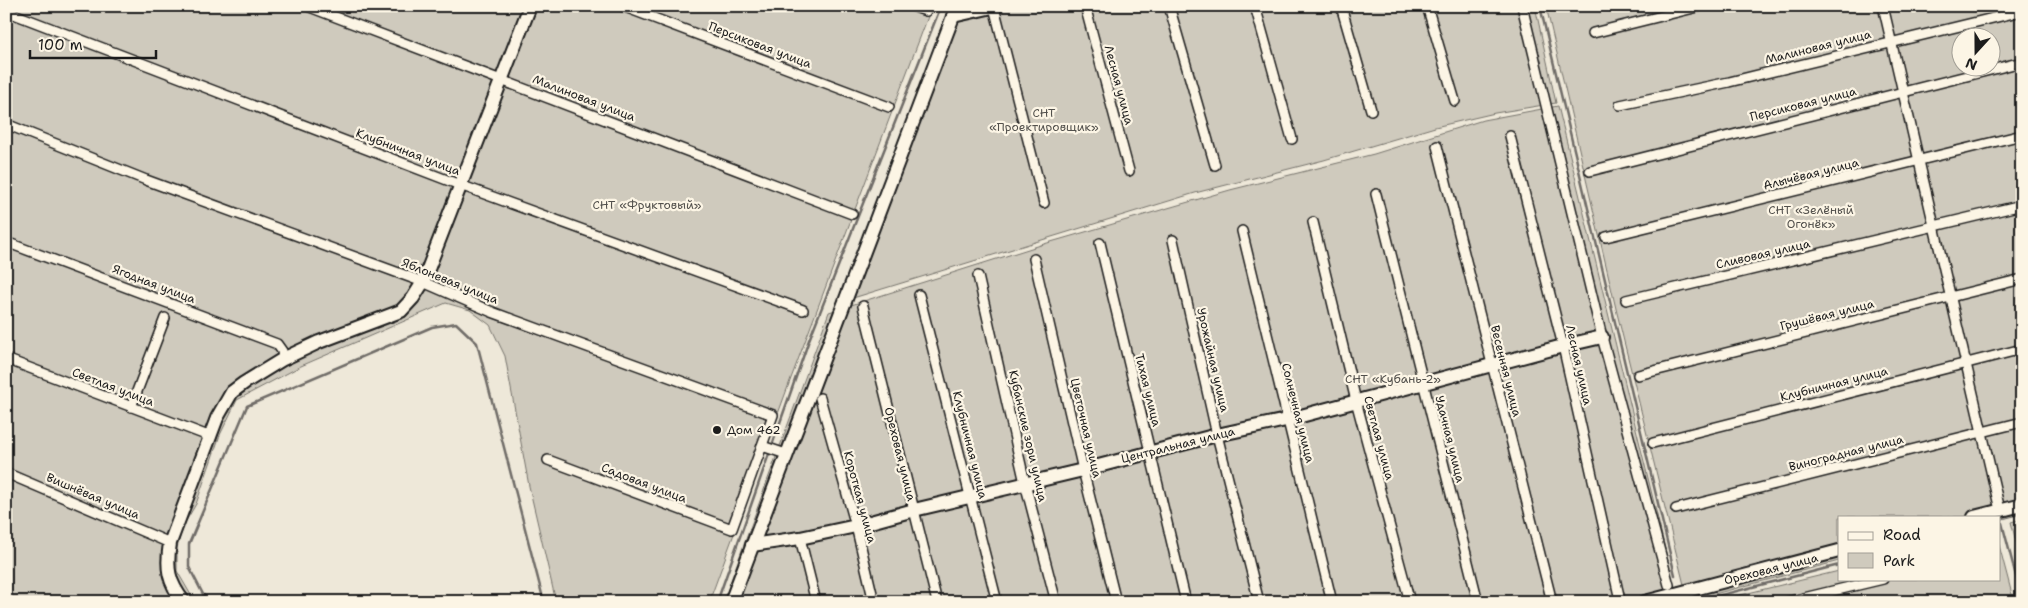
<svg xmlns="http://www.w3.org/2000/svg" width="2028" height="608" viewBox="0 0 2028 608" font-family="'Shantell Sans',sans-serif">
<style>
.green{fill:#cfcabd;stroke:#76736c;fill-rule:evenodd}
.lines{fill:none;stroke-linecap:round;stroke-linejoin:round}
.stream{stroke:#6f6c67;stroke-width:2.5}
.street-casing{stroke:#1c1c1c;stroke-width:12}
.secondary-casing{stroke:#1c1c1c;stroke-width:16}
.street{stroke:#fcf5e5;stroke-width:9}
.secondary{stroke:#fcf5e5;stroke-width:12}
.poi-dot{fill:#1c1c1c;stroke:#fcf5e5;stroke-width:2}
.labels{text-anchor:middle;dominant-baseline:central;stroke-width:4.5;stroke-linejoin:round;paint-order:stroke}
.street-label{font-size:12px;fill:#1c1c1c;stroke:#fcf5e5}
.park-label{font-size:12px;fill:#52504c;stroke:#fcf5e5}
.poi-label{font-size:12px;fill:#1c1c1c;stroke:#fcf5e5;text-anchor:start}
</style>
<rect width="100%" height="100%" fill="#eee8d9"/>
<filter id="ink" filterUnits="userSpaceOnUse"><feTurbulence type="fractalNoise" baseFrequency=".02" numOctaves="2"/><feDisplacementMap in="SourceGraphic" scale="10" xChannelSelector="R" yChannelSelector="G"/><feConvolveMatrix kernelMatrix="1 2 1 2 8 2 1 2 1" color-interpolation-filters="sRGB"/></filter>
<g filter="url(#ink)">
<g class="green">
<path d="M6,6H932L790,381L709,602H556L529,486L505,356L490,325L470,310L446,303L301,366L237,400L220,435L196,504L183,526L177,548V571L195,602H6Z"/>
<path d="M963,6H1535L1556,103L1495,113L1435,127L1324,160L1195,193L853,298Z"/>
<path d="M1546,6H2022V514L1999,520V517H1839V561L1688,601L1617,313ZM1960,38H1990V68H1960Z"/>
<path d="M1558,106L1678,602H723L829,312L1044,244L1230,190L1374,154L1483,120Z"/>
<path d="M2022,519V565L2011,522Z"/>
<path d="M1999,545L2014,602H1711L1839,571V579H1999Z"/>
</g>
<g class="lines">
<g class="stream">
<path d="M1540,6L1675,575"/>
<path d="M1999,524L2002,523L2022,599"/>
<path d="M207,602L189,567V544L247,406L432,327L456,323L477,343L544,602"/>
<path d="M717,602L809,340L941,6"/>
<path d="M1694,602L1839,565"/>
</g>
<g class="street-casing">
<g id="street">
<path d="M307,6L852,214"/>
<path d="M622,6L889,107"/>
<path d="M912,6L926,11L928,6"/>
<path d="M1085,6L1129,171"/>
<path d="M1169,6L1215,165"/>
<path d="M1255,6L1292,139"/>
<path d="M1341,6L1371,110"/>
<path d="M1427,6L1455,101"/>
<path d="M1522,6L1602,337L1669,585"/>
<path d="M1883,6L2000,510"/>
<path d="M994,7L1044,203"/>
<path d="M6,11L460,185L803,310"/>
<path d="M1593,33L1702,6"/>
<path d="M1620,105L1729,82L2022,11"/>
<path d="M6,124L146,180L423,282L492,312L773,415L732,529L548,460"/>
<path d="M1510,136L1563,346L1620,600"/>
<path d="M1437,146L1552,602"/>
<path d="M1590,171L2022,62"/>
<path d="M1376,194L1478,602"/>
<path d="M1313,222L1356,401L1410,602"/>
<path d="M1242,231L1332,602"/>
<path d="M1606,237L2022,135"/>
<path d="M1173,240L1217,435L1259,602"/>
<path d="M6,242L277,344L282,351L283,359"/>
<path d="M1100,243L1186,602"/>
<path d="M1034,259L1083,470L1116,602"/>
<path d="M978,276L1025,483L1056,602"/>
<path d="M919,295L997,602"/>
<path d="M1626,300L2022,205"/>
<path d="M863,306L937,602"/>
<path d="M6,359L211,437"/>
<path d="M1638,375L2022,279"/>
<path d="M820,398L856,526L874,602"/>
<path d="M131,407L165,318"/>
<path d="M1653,443L2022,349"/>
<path d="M762,446L786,454"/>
<path d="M6,473L170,543"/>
<path d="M1676,509L2022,422"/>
<path d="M800,538L816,602"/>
<path d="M1787,602L1883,579"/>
</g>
</g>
<g class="secondary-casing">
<g id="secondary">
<path d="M953,16L997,6"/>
<path d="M1974,517L2022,505"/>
<path d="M752,545L800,538L856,526L914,510L1083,470L1217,435L1286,420L1563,346L1602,337"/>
<path d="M184,602C168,582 166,568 170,543L217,418L232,392L244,383L283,359L319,342L401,311L413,298L423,282L530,6"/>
<path d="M731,602L957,6"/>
<path d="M1645,602L1839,551"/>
</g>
</g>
<use href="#street" class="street"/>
<use href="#secondary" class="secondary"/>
</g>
</g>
<circle class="poi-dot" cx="717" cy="430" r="5"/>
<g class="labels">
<g class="street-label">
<text transform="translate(760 45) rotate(21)">Персиковая улица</text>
<text transform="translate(1818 47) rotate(-14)">Малиновая улица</text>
<text transform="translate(1119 85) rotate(75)">Лесная улица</text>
<text transform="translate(584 98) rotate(21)">Малиновая улица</text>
<text transform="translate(1803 104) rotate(-14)">Персиковая улица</text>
<text transform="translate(408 152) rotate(21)">Клубничная улица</text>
<text transform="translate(1811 174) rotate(-14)">Алычёвая улица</text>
<text transform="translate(1763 254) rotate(-13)">Сливовая улица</text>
<text transform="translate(450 281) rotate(22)">Яблоневая улица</text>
<text transform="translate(154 284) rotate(21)">Ягодная улица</text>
<text transform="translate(1827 315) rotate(-14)">Грушёвая улица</text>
<text transform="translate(1213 360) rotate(77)">Урожайная улица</text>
<text transform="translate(1579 365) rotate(77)">Лесная улица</text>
<text transform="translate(1506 371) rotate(76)">Весенняя улица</text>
<text transform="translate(1834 384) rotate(-14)">Клубничная улица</text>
<text transform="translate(113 387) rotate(21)">Светлая улица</text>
<text transform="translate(1148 390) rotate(76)">Тихая улица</text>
<text transform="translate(1298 413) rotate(76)">Солнечная улица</text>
<text transform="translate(1086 428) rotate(77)">Цветочная улица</text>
<text transform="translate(1028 436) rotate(77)">Кубанские зори улица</text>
<text transform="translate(1379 438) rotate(75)">Светлая улица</text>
<text transform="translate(1450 439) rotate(76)">Удачная улица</text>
<text transform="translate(970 445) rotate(76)">Клубничная улица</text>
<text transform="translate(1178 445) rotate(-14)">Центральная улица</text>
<text transform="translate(1846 453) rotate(-14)">Виноградная улица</text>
<text transform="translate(900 454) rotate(76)">Ореховая улица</text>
<text transform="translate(644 483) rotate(21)">Садовая улица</text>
<text transform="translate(93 496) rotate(23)">Вишнёвая улица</text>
<text transform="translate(860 497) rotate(75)">Короткая улица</text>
<text transform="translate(1771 569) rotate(-14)">Ореховая улица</text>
</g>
<g class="park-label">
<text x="1044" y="113">СНТ<tspan x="1044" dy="14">«Проектировщик»</tspan></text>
<text x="647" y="205">СНТ «Фруктовый»</text>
<text x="1811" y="210">СНТ «Зелёный<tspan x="1811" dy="14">Огонёк»</tspan></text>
<text x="1393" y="379">СНТ «Кубань-2»</text>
</g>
<g class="poi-label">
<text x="727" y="430">Дом 462</text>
</g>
</g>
<rect width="2028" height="608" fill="none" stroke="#fcf5e5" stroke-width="25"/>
<rect x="12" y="12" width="2003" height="583" fill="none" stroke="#1c1c1c" stroke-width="2" filter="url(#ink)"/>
<rect x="1838" y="516" width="162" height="65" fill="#fcf5e5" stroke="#a29e95"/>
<rect x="1848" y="532" width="25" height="8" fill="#fcf5e5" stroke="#a29e95"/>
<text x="1883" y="540" font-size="15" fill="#1c1c1c">Road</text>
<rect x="1848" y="553" width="25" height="15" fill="#cfcabd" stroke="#a29e95"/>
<text x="1883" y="566" font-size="15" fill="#1c1c1c">Park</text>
<g transform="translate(1976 52) rotate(201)"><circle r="24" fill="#fcf5e5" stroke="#a29e95"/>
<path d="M0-4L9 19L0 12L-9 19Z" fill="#1c1c1c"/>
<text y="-8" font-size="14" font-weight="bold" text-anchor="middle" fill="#1c1c1c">N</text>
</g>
<path d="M30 50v8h126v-8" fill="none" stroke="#1c1c1c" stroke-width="2.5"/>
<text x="38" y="50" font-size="15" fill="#1c1c1c" stroke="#fcf5e5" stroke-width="4" paint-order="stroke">100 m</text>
</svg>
